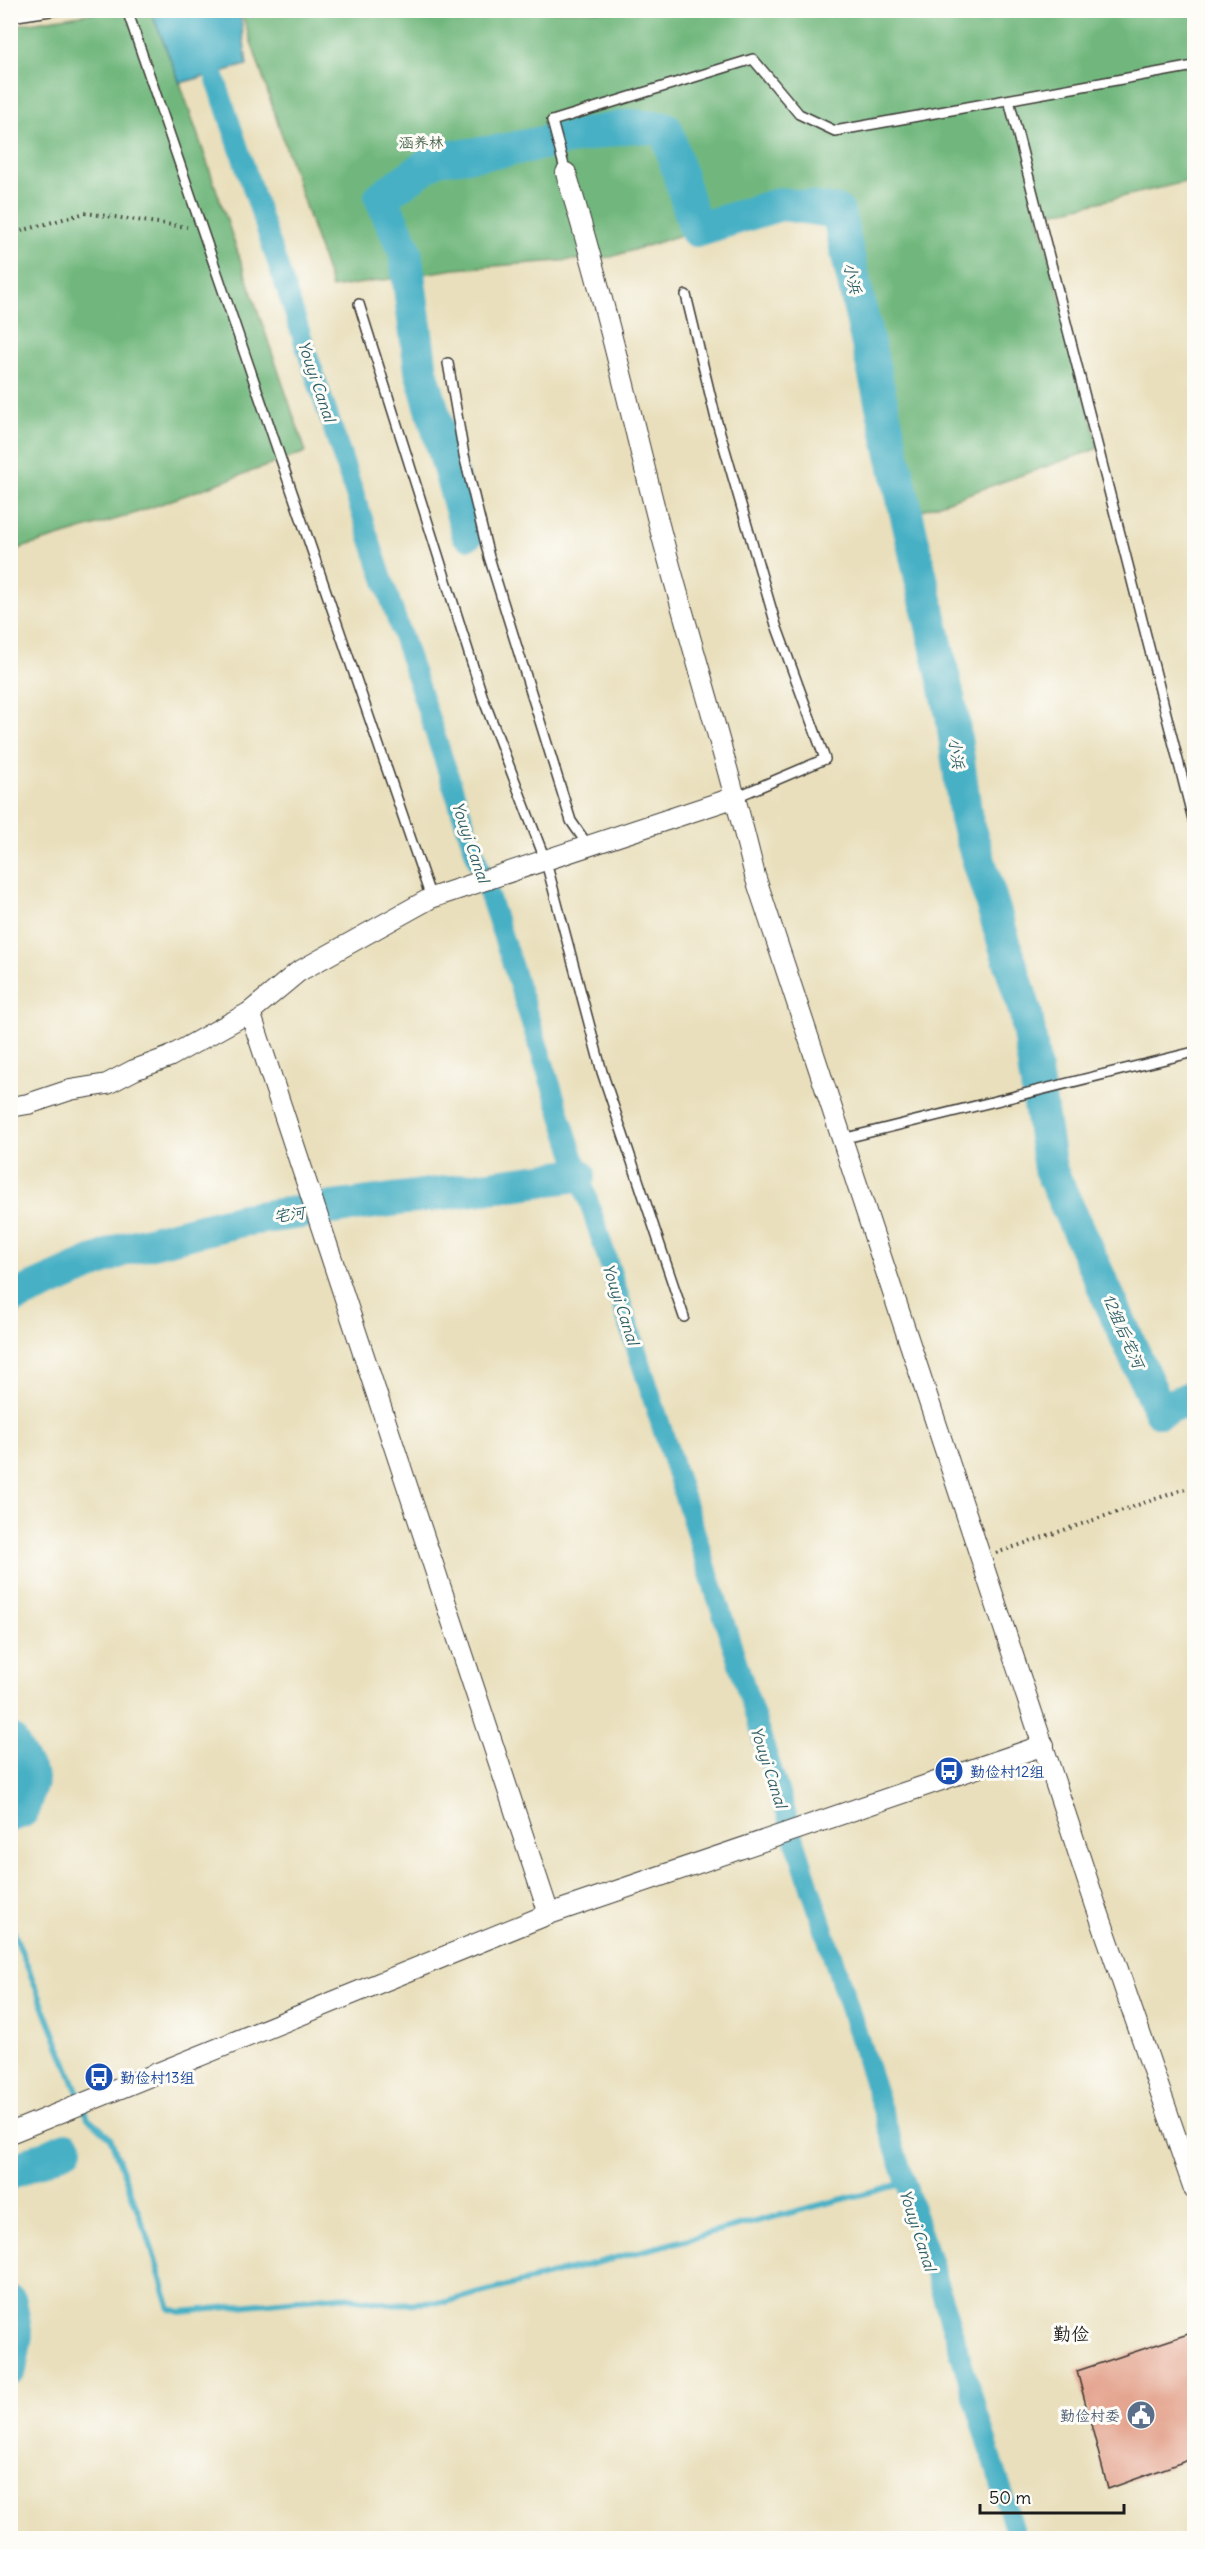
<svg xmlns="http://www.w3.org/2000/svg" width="1205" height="2549" viewBox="0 0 1205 2549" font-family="Delius,'LXGW WenKai TC',sans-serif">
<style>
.forest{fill:#71b77d;stroke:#466a4c;stroke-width:1.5}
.water{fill:#46b0c5;stroke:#316670;stroke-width:1.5}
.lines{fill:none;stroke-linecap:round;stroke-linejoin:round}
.stream{stroke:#46b0c5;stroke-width:6}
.canal{stroke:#46b0c5;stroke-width:20}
.river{stroke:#46b0c5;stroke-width:34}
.building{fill:#e29d86}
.service-casing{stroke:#3b3934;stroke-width:12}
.minor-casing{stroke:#3b3934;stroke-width:22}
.path{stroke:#3b3934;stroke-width:4;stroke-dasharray:1.5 4.5;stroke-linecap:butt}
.service{stroke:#fff;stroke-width:9}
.minor{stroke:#fff;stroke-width:20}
.labels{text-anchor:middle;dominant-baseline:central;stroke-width:6;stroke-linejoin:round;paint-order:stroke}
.park-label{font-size:15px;fill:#435d46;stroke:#fdfcf7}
.transit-label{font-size:15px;fill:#164399;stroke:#fdfcf7;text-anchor:start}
.service-label{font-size:15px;fill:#4e5e75;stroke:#fdfcf7;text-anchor:end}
.water-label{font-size:16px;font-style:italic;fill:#2f5f68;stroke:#fdfcf7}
.quarter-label{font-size:18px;fill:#1c1c1c;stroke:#fdfcf7}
</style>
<rect width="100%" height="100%" fill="#fdfcf7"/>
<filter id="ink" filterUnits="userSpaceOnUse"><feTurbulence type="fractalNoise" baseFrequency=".0167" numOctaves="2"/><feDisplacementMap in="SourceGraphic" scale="12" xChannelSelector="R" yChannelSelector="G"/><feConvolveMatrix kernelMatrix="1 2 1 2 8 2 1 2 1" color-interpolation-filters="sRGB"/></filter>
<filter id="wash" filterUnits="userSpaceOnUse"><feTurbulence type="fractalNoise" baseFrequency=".008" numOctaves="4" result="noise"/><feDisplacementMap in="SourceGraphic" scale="24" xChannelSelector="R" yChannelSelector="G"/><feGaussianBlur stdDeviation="1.35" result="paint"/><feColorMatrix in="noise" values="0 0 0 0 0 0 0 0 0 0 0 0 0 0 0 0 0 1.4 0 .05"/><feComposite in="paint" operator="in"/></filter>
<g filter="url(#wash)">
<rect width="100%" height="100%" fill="#e9dfbc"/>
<g class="forest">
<path d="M106,11H151L180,83L306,452L127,516L11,551V26Z"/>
<path d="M241,11H1194V180L1039,216L1099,448L908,515L838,212L781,204L611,257L455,269L332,288Z"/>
</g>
<path class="water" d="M151,11H240L247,65L180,83Z"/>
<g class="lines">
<path class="stream" d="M10,1923L88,2118L110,2137L150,2243L170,2309L181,2312L337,2296L390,2304L445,2302L905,2183"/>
<path class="canal" d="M214,74L508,952L931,2261L1017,2538"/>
<g class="river">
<path d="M468,533L421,371L405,251L381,197L436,159L501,151L631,126L666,129L696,230L781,204L838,212L952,715L966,819L1026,1014L1050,1169L1160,1411L1194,1396"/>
<path d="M10,1299L124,1249L242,1220L579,1175"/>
<path d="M10,1740L32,1779L22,1811L10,1815"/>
<path d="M10,2173L66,2148"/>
<path d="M10,2302L16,2335L10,2369"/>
</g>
</g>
<g id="blocks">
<path class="building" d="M1194,2332V2458L1108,2489L1077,2371Z"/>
</g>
</g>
<g filter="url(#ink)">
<use href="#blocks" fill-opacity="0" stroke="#3b3934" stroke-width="1.5"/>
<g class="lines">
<g class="service-casing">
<g id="service">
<path d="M127,10L431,898"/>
<path d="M10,17L57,10"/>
<path d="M1009,100L1194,823"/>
<path d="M566,173L552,121L753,59L799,114L835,131L1194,66"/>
<path d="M686,295L716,419L776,625L825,759L736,797"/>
<path d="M359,304L483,698L546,862L602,1072L684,1317"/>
<path d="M448,363L464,455L489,557L571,821L589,847"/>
<path d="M842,1139L1194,1052"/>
</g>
</g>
<g class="minor-casing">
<g id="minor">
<path d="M566,173C602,289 629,407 659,525C690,643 727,758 755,876L1095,1903L1194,2189"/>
<path d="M250,1012L549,1914"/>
<path d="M10,1107L28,1104L70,1090L107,1084L134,1070L169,1057L250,1012L298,972L431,898L736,797"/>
<path d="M10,2133L549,1914L1044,1745"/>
</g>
</g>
<g class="path">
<path d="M10,234L85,213L187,227"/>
<path d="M996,1553L1194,1486"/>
</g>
<use href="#service" class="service"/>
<use href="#minor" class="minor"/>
</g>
</g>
<defs>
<g id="bus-disc" transform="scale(1.5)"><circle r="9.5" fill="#1a4fb4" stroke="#fdfcf7"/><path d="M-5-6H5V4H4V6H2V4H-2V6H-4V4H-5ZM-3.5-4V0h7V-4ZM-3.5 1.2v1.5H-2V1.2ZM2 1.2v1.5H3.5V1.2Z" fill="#fff"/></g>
<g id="civic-disc" transform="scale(1.5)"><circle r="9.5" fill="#5c6f8a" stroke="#fdfcf7"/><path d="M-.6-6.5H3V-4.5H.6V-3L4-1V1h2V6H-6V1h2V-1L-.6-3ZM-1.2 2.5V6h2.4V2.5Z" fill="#fff"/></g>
</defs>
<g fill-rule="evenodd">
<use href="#bus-disc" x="949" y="1771"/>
<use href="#bus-disc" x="99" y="2077"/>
<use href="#civic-disc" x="1141" y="2415"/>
</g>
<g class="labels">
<g class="park-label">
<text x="421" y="142">涵养林</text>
</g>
<g class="transit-label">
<text x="970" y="1771">勤俭村12组</text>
<text x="120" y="2077">勤俭村13组</text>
</g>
<g class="service-label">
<text x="1120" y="2415">勤俭村委</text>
</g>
<g class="water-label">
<text transform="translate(853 278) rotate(77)">小浜</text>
<text transform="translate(317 381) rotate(71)">Youyi Canal</text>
<text transform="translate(957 753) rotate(82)">小浜</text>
<text transform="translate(471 842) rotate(71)">Youyi Canal</text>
<text transform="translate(289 1214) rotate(-8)">宅河</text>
<text transform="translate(621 1304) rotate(72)">Youyi Canal</text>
<text transform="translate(1124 1331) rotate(66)">12组后宅河</text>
<text transform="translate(769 1767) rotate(72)">Youyi Canal</text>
<text transform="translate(918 2230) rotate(72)">Youyi Canal</text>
</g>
<g class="quarter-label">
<text x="1071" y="2333">勤俭</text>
</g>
</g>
<rect width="1205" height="2549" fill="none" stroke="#fdfcf7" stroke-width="36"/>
<path d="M980 2504v9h144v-9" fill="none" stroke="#1c1c1c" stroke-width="3"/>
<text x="989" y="2504" font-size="18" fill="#1c1c1c" stroke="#fdfcf7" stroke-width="4.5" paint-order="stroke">50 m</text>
</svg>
